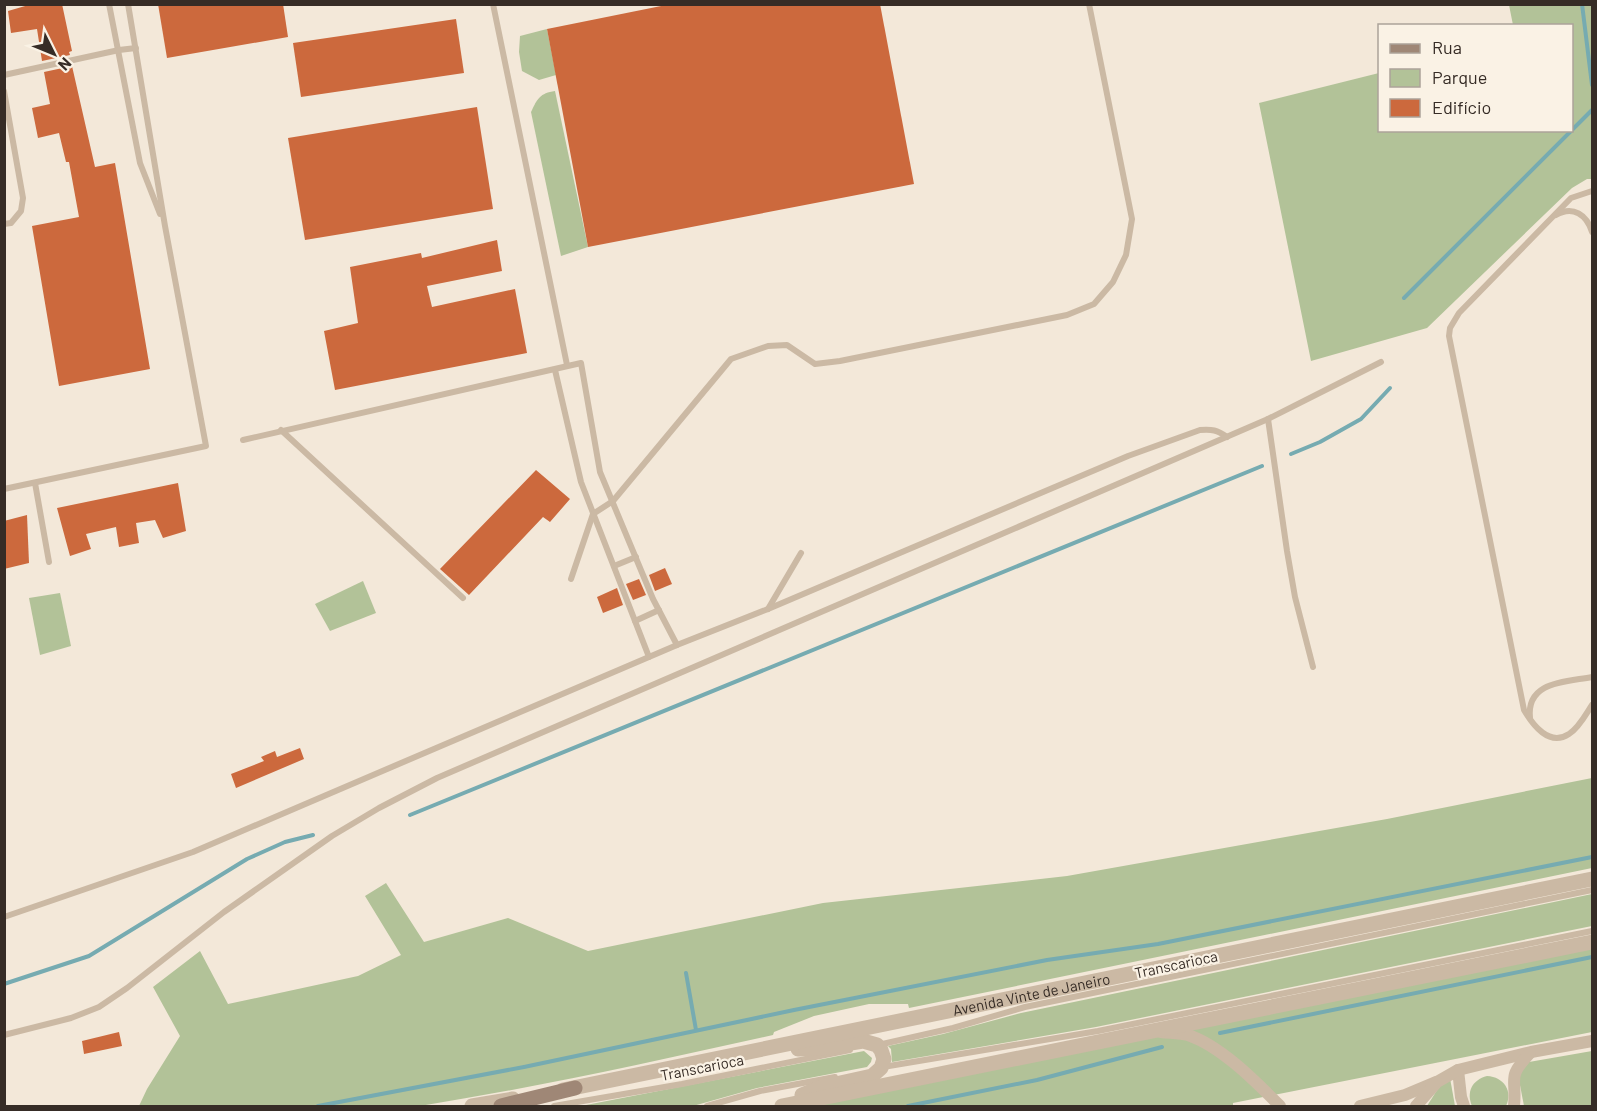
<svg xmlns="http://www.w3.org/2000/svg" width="1597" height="1111" viewBox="0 0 1597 1111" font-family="Barlow,sans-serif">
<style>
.green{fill:#b2c298}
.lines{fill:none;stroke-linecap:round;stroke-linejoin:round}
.stream{stroke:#76abb1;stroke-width:4}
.building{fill:#cc693d}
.service{stroke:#cbb9a4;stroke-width:6}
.minor{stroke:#cbb9a4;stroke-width:12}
.tertiary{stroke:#cbb9a4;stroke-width:15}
.secondary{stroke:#9f8776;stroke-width:15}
.labels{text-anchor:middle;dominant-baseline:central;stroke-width:4.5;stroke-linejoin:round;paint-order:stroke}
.street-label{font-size:15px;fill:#362c26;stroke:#faf2e5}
</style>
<rect width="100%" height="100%" fill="#f3e8d9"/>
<g class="green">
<path d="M1509,5H1592V179H1587L1572,188L1427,328L1311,361L1259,103L1379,73L1380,130H1572V26L1513,25Z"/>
<path d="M547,29L556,75L539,80L522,71L519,52L520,36Z"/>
<path d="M555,91L588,247L561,256L531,112C537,99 540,93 555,91Z"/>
<path d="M363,581L376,613L330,631L315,604Z"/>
<path d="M60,593L71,646L40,655L29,598Z"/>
<path d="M1592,778V868L909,1008L908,1004H869L814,1016L774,1032L773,1035C656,1061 539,1087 420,1106H139L147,1089L180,1036L153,987L200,951L228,1004L358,976L401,955L365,896L386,883L424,942L508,918L588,951L823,903L1067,876L1387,819Z"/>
<path d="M1592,894V926L1096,1027L892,1062L891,1049L888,1046L943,1034L1021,1013Z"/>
<path d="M1592,946V1032L1233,1103V1106H809Z"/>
<path d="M864,1051L872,1058L871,1062L867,1067L757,1088L693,1106H581Z"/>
<path d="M1592,1051V1106H1524L1519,1080L1520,1073L1529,1062Z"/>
<path d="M1487,1076C1504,1077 1513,1091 1506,1106H1472C1466,1092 1472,1080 1487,1076Z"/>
<path d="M1450,1078L1455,1106H1427L1444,1079Z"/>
</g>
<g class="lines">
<g class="stream">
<path d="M1582,4L1592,85"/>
<path d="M1404,298L1592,110"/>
<path d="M1291,454L1320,442L1361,419L1390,388"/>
<path d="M410,815L1262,466"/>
<path d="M686,973L696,1030"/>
<path d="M4,984L89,956L247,859L285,842L313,835"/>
<path d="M1220,1033L1592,957"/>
<path d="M318,1106L524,1067L794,1010L1047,960L1158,944L1592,857"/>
<path d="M908,1106L1037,1080L1162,1047"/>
</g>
</g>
<g class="building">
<path d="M32,4H62L72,51L69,52L70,55L42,61L37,29L11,33L8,11Z"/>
<path d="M158,4H283L288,37L167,58Z"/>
<path d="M671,4H880L914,184L588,247L547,29Z"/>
<path d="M456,19L464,73L301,97L293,43Z"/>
<path d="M72,66L95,167L115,163L150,369L59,386L32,226L79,217L69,162H66L59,133L38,138L32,108L50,104L44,72Z"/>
<path d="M477,107L493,209L305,240L288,138Z"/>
<path d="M497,240L502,271L427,286L432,307L515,289L527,353L335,390L324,331L358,323L350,267L421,253L422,258Z"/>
<path d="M536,470L570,499L550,522L543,517L469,595L440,569Z"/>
<path d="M178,483L186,531L163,538L155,520L136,523L139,543L119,547L116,527L86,534L91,549L70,556L57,508Z"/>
<path d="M27,515L29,563L4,569V521Z"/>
<path d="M665,568L672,584L655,591L649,575Z"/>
<path d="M639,579L646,595L633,600L626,584Z"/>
<path d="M617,588L623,605L603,613L597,597Z"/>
<path d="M300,748L304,759L236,788L231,774L264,761L261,757L275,751L277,757Z"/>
<path d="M119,1032L122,1046L84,1054L82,1041Z"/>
</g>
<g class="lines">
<g class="service">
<path d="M109,4L140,163L160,214"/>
<path d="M493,4L567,365"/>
<path d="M4,75L119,50L136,48"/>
<path d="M4,91L23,198L21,211L11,223L4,224"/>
<path d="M1592,191L1571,198L1459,313L1450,328L1449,336L1524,710C1533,725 1549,747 1569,734C1579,728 1586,714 1592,705"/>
<path d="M1556,215C1573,205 1587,215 1592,232"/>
<path d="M555,370L581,482L649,657"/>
<path d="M1268,419L1287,551L1295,597L1313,667"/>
<path d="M281,430L463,598"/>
<path d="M243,440L581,363L600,472L653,599L677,645"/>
<path d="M35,483L49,562"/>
<path d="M4,489L206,446L165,226L128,4"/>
<path d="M614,566L636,557"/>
<path d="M571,579L593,514L613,501L731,359L768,346L787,345L815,364L840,361L1067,315L1094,304L1113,282L1126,255L1132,219L1089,4"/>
<path d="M768,609L801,553"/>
<path d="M635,621L659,610"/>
<path d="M1530,718C1526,681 1566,682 1592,677"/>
<path d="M4,917L193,852L677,645L768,609L1128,456L1200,430C1212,429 1217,430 1227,437"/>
<path d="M4,1035L71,1018L99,1007L127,988L224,912L332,836L379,808L437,778L1268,419L1381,362"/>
<path d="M878,1045L953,1028L1025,1007L1592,890"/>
<path d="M883,1067L1098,1031L1592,931"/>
<path d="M554,1106L682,1084L850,1050"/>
<path d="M707,1106L760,1091L835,1077"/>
</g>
<g class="minor">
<path d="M1161,1032C1169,1033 1180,1033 1188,1035C1221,1046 1256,1082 1280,1106"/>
<path d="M1458,1070L1461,1097L1464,1106"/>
<path d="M1360,1106L1405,1095L1436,1082"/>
<path d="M1416,1106L1437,1082L1458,1070L1531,1052L1592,1041"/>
<path d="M1514,1106C1517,1076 1506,1079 1530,1053"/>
</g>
<g class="tertiary">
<path d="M798,1049L820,1048L863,1041L877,1045L881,1050L884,1059L881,1068L872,1076L822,1087L802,1095"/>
<path id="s1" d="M563,1090L1592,879"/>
<path d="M472,1106L513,1099"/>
<path d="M782,1106L1592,942"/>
</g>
<path class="secondary" d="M501,1106L575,1088"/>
</g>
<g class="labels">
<g class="street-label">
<text transform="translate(1176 964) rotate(-12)">Transcarioca</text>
<text stroke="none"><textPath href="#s1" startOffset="478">Avenida Vinte de Janeiro</textPath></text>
<text transform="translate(702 1067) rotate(-11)">Transcarioca</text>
</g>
</g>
<rect width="1597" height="1111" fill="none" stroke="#362c26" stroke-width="12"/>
<rect x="1378" y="24" width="195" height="108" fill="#faf2e5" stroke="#aca399" stroke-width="1.5"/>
<rect x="1390" y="44" width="30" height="9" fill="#9f8776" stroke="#aca399" stroke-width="1.5"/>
<text x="1432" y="54" font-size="18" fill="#362c26">Rua</text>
<rect x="1390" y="69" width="30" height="18" fill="#b2c298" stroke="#aca399" stroke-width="1.5"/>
<text x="1432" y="84" font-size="18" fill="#362c26">Parque</text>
<rect x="1390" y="99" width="30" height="18" fill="#cc693d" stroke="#aca399" stroke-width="1.5"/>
<text x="1432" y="114" font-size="18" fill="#362c26">Edifício</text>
<g transform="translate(54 54) rotate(133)" stroke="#faf2e5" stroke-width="4.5" paint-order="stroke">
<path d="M0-4.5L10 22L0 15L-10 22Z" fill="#362c26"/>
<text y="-9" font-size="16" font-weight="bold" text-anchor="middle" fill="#362c26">N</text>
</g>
</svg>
